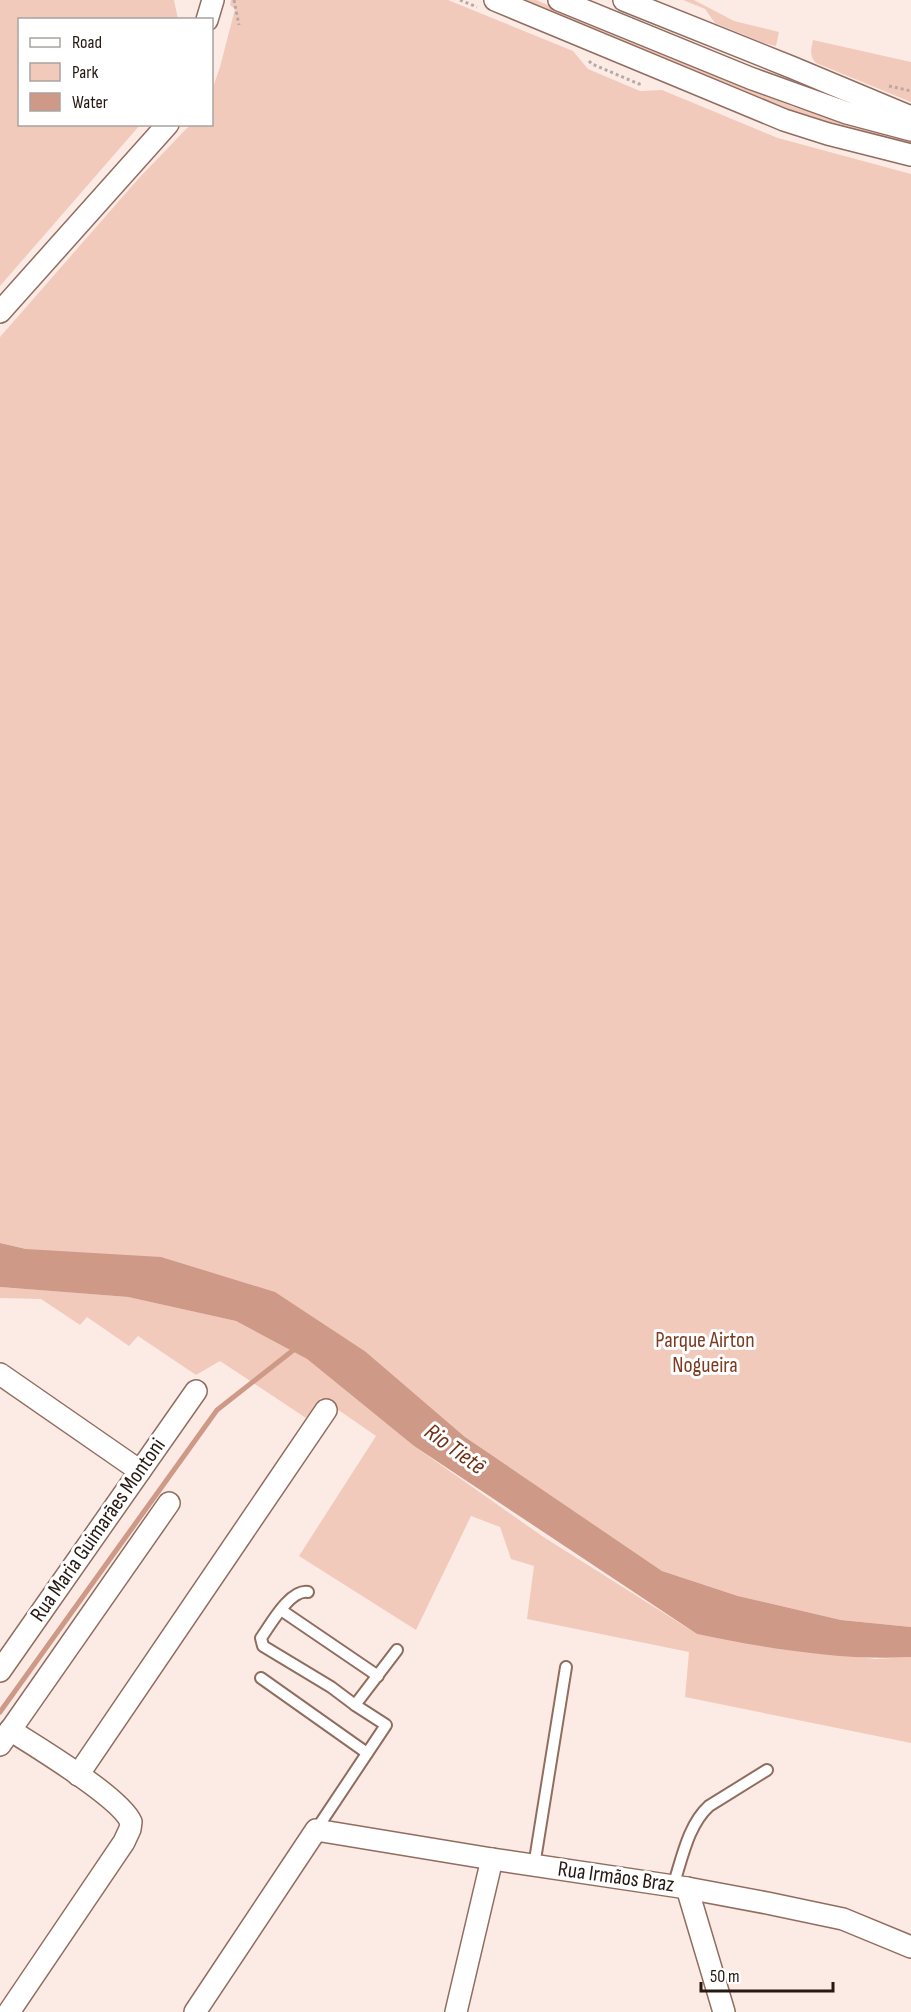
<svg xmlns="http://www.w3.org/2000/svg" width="911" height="2012" viewBox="0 0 911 2012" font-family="'Sofia Sans Condensed',sans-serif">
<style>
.green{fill:#f2cabb}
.water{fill:#ce9a87}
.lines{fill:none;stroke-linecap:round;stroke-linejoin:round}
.stream{stroke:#ce9a87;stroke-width:5}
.lane-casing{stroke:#916d60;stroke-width:14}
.street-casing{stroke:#916d60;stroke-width:24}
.path{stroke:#b9a9a3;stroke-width:3;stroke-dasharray:3 3;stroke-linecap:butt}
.lane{stroke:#fff;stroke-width:10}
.street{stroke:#fff;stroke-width:21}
.labels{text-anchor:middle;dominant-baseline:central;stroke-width:6;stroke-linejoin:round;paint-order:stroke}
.park-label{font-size:22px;fill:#7d3c22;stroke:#fff}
.street-label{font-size:22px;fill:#261812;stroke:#fff}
.water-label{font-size:24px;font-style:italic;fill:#723217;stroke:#fff}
</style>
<rect width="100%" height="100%" fill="#fcebe5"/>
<g class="green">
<path d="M0,0H174L178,19L20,20V124L140,125L0,286Z"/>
<path d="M231,0H448L573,51L588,69L640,91L662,90L778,138L911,174V1627L841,1620L738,1596L662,1571L465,1437L366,1352L26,1249L0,1243V337L139,178L190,125L212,124V90L220,67L235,9L230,5Z"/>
<path d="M515,0H536L793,107L911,139V146L790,114Z"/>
<path d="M683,0H694L734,21L779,32L776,46L764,43L715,23L705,9Z"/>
<path d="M813,40L911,62V102L816,63C809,55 811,50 813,40Z"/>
<path d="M0,1287L128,1297L236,1321L307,1359L414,1446L542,1536L697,1634L875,1659L911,1657V1743L685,1697L689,1652L527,1619L534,1566L511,1559L500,1527L471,1516L416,1630L299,1556L376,1436L321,1398L306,1418L220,1361L196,1375L138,1336L129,1346L87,1317L80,1325L41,1299L0,1298Z"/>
</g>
<path class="water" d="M0,1243L26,1249L161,1257L275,1292L366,1352L465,1437L662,1571L738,1596L841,1620L911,1627V1657C843,1661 764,1648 697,1634L414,1446L307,1359L236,1321L128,1297L0,1287Z"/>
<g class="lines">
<path class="stream" d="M0,1712L217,1410L296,1348"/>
<g class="lane-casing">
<g id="lane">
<path d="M308,1592C290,1589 271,1624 261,1638L263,1646L331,1687L355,1705L397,1650"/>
<path d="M281,1610L378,1676"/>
<path d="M261,1678L367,1753"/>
<path d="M316,1830L386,1725L355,1705"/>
<path d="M534,1866L566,1667"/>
<path d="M673,1886C682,1859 688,1825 709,1806L767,1770"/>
</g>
</g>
<g class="street-casing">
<g id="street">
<path d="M495,0L784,120L828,134L911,155"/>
<path d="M559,0L750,78L847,113L911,130"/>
<path d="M624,0L791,67L911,117"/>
<path d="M207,20L213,0"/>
<path d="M0,312L168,124"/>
<path d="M0,1374L140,1471"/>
<path d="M0,1671L196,1391"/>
<path d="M0,1745L169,1503"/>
<path d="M78,1775L326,1410"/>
<path d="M687,1888L724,2012"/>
<path d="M9,2012L124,1842L130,1829L131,1822C120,1797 37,1747 10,1730"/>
<path d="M195,2012L316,1830L492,1859L687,1888L767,1903L843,1919L911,1947"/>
<path d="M456,2012L492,1859"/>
</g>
</g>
<g class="path">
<path d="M234,0L239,25"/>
<path d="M460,0L477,7"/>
<path d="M589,61L592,64L639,84L643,83"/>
<path d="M889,86L911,91"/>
</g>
<use href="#lane" class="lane"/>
<use href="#street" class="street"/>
</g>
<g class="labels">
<g class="park-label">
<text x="705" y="1340">Parque Airton<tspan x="705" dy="25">Nogueira</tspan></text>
</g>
<g class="street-label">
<text transform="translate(98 1530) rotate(-55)">Rua Maria Guimarães Montoni</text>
<text transform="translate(616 1877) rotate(8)">Rua Irmãos Braz</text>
</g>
<g class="water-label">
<text transform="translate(455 1449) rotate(36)">Rio Tietê</text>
</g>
</g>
<rect x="18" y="18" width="195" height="108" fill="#ffffff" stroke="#a8a3a0" stroke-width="1.5"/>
<rect x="30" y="38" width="30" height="9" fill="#ffffff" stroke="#a8a3a0" stroke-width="1.5"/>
<text x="72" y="48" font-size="18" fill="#261812">Road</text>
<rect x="30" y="63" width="30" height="18" fill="#f2cabb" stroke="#a8a3a0" stroke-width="1.5"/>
<text x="72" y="78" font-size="18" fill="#261812">Park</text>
<rect x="30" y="93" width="30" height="18" fill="#ce9a87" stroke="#a8a3a0" stroke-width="1.5"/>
<text x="72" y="108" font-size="18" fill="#261812">Water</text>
<path d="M701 1982v9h132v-9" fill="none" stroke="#261812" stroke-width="3"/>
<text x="710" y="1982" font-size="18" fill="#261812" stroke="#ffffff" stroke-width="4.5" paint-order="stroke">50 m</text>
</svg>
